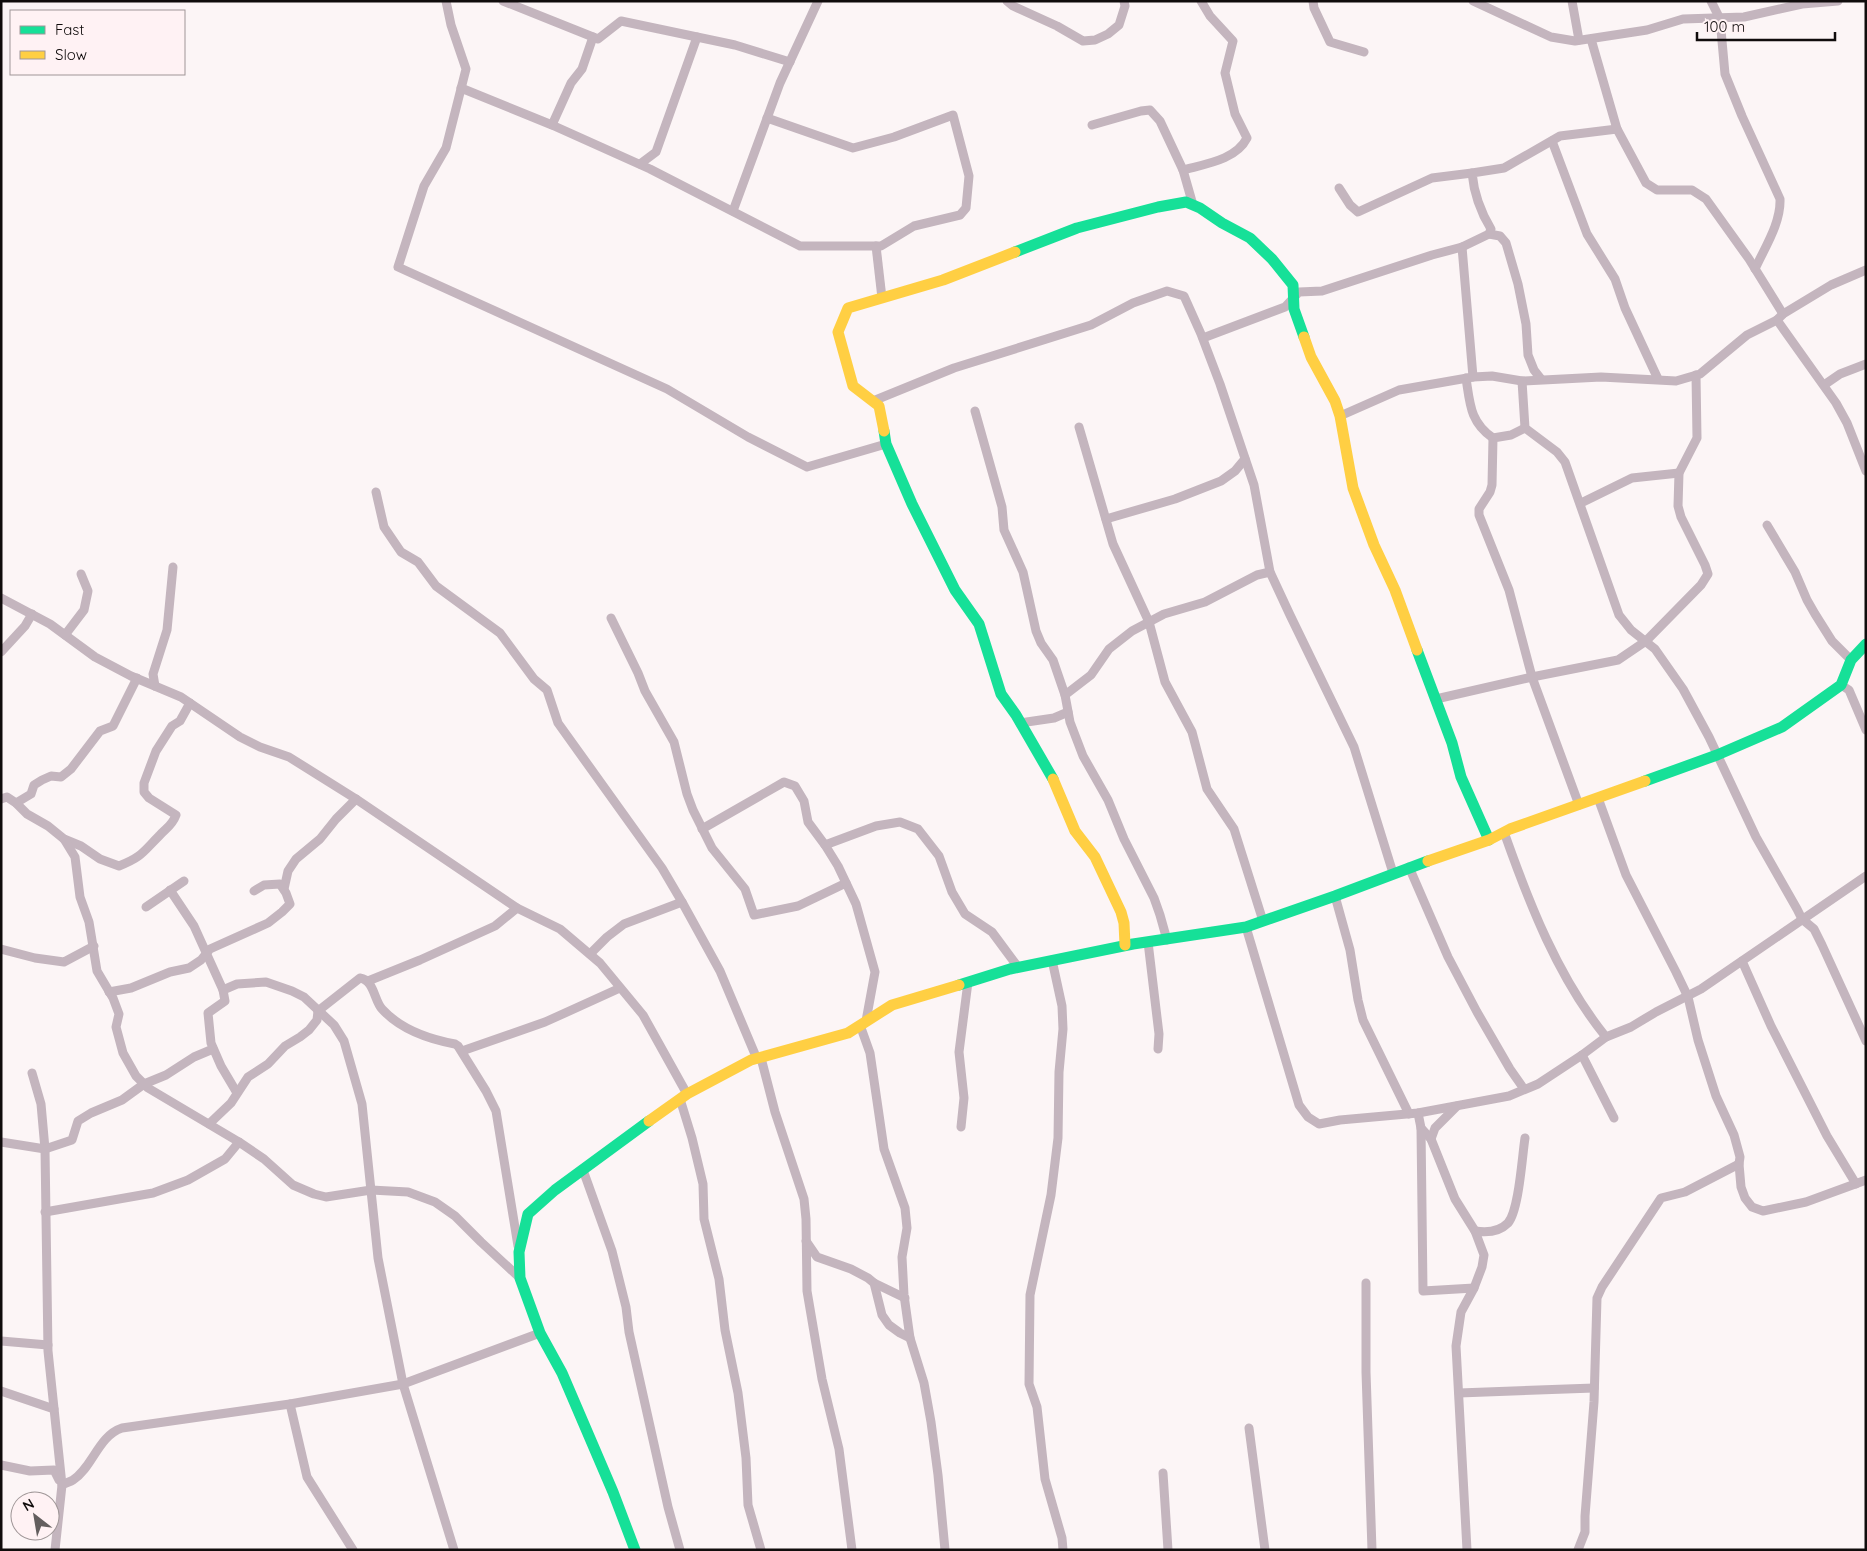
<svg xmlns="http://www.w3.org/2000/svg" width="1867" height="1551" viewBox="0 0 1867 1551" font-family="Quicksand,sans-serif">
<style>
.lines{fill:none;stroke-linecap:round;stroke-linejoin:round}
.street{stroke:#c4b5be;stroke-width:9}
.fast{stroke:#16e098;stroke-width:11}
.slow{stroke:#ffcf43;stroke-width:11}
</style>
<rect width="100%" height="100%" fill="#fcf5f6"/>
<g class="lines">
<g class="street">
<path d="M446,1L451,25L466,69L446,148L424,186L398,267L667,389L748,437L807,467L886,444"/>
<path d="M503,1L598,39L621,21L735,45L790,62"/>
<path d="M1007,1L1013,6L1057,26L1083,41L1095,40L1108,34L1119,25L1125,6L1124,1"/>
<path d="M1313,1L1314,8L1330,42L1364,52"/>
<path d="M1473,1L1551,37L1575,41L1647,30L1683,19L1744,17L1802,4L1838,1"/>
<path d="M1572,1L1579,40"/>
<path d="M1711,1L1720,19L1725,74L1742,116L1780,199C1781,223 1765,247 1755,269"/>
<path d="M1591,39L1617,129"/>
<path d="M461,88L552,125L650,169L800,246H881L914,226L960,215L966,208L969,176L953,115L894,137L853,148L767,118"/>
<path d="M552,125L571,83L582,69L593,37"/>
<path d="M1092,125L1141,111L1150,110L1160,121L1183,170"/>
<path d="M1552,141L1587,234L1615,279L1625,308L1658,379"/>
<path d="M640,164L656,152L697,37"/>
<path d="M1339,188L1350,205L1358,212L1432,178L1472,173"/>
<path d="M1193,205L1183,170C1205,164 1236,160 1247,138L1235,114L1225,73L1233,41L1210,16L1201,1"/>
<path d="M733,211L780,83L818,1"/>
<path d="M1489,234L1500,236L1506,243L1518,284L1526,324L1528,355L1534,370L1541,379"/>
<path d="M876,246L882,298"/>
<path d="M1462,247L1473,377L1492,376L1522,381L1601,377L1676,381L1700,374L1747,335L1777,320L1783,314L1831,285L1866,270"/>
<path d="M1777,320L1836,403L1847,423L1866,471"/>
<path d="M1203,338L1285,307L1299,292L1322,291L1432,255L1462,247L1489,234L1491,229C1480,211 1474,194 1472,173L1504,168L1560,136L1617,129L1646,183L1657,190H1692L1706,199L1749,259L1783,314"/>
<path d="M1466,378C1470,404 1470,422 1493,438"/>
<path d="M1522,381L1525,428L1557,452L1565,462L1619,615L1631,630L1655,649L1683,689L1709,737L1756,837L1797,909L1802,919L1814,929L1822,945L1866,1041"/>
<path d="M1824,385L1840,374L1866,364"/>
<path d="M873,401L954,368L1091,325L1133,303L1167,291L1184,296L1201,334L1220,384L1254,485L1270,572L1290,615L1354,747L1393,873"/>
<path d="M975,411L1002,507L1004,530L1023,572L1036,631L1041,643L1053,660L1065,695L1070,722L1083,756L1108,800L1124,839L1154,898L1160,915L1167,940"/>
<path d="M1340,416L1399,390L1473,377"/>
<path d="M1079,427L1113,544L1149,622L1165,682L1192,732L1207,789L1234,829L1263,921"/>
<path d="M1525,428L1511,435L1493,438L1492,485L1490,492L1479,509V515L1509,590L1532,677L1579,805"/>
<path d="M376,492L384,527L401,552L418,562L436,586L500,633L534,679L547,690L558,723L662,868L682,902L720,971L757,1059"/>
<path d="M1581,503L1632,478L1679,473"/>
<path d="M1106,519L1175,499L1221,481L1235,471L1245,459"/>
<path d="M1767,525L1795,572L1807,600L1815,614L1832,641L1851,660"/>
<path d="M1,598L50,624L95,657L131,676L181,697L240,737L260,747L289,757L356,799L517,908L560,929L600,963L643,1015L687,1094"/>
<path d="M611,618L638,673L645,691L674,742L687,794L693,810L712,848L745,889L754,915L798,906L846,883"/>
<path d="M65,635L84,610L88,591L81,574"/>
<path d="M1,652L25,626L32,614"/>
<path d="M1841,685L1849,690L1866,730"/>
<path d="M155,686L153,674L167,630L173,567"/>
<path d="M1065,695L1091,675L1109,649L1132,631L1164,614L1205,602L1257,575L1270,572"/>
<path d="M1436,699L1532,677L1618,660L1646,641L1701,585L1708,574L1705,565L1681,517L1678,506L1679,473L1697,438L1696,375"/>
<path d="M1020,723L1054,718L1068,712"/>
<path d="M1598,798L1626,875L1676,972L1688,997L1698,1040L1716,1096L1734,1135L1740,1157L1739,1164L1741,1187L1745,1198L1752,1207L1763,1211L1806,1202L1866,1180"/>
<path d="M1,799L7,797L16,803L27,814L48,826L64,839L81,846L100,859L119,866C142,857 143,852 159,836C166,828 172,826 176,815L149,798L144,792V783L156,751L172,726L180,721L190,703"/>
<path d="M16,803L31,794L34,785L42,780L51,776L61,777L71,769L100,731L113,726L137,678"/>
<path d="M702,829L784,782L795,786L804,801L808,822L825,845L838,866L856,904L875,972L866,1021"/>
<path d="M1504,832C1529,903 1558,978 1606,1037"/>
<path d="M64,839L75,857L80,897L89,922L97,971L113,998L119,1014L116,1027L123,1053L136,1076L148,1088L239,1142L264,1159L293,1185L314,1194L326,1197L371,1190L408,1192L435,1202L455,1216L481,1242L520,1278"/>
<path d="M825,845L876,826L900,822L918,829L939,856L952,892L965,914L992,932L1018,967"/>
<path d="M1409,867L1448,957L1477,1012L1510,1069L1524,1089"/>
<path d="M284,889L288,871L296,859L320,839L336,819L356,799"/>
<path d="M170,890L194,926L223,990L225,1001L208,1013L211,1043L221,1066L237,1093"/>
<path d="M1335,896L1350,950L1358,1000L1363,1020L1409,1114"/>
<path d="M146,907L184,881"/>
<path d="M1246,927L1299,1105L1308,1117L1319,1124L1340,1120L1418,1113L1509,1096L1538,1084L1582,1055L1606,1037L1631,1027L1656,1012L1701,989L1866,876"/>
<path d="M1148,942L1159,1034L1158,1049"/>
<path d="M1,949L35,958L64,962L94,946"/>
<path d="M590,954L607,937L624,924L682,902"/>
<path d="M1052,960L1062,1006L1063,1029L1059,1072L1058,1138L1051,1195L1030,1295L1029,1384L1037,1407L1045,1479L1062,1538L1063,1550"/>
<path d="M1742,961L1771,1026L1827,1136L1856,1184"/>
<path d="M368,981L420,960L495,926L517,908"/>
<path d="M223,990L237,984L266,982L292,991L304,997L334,1025L344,1041L362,1104L378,1258L403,1384L454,1550"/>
<path d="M109,992L131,988L170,972L189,968L201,960L210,949L268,923L282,912L290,904L286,893L280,884L264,885L254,891"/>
<path d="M318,1011L360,978C374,980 374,1000 382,1009C401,1030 428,1039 455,1044L458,1046L486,1091L496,1111L518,1246"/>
<path d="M860,1025L870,1053L884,1149L905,1208L907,1228L902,1257L904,1295L910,1338L924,1383L931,1422L938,1475L945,1550"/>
<path d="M462,1051L545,1022L620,988"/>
<path d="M1582,1055L1614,1118"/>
<path d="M761,1058L775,1112L804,1199L806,1219L807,1291L822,1379L839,1449L852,1550"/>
<path d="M32,1073L41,1104L45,1149L48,1351L62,1485"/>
<path d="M680,1099L692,1138L703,1184L704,1219L719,1279L725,1330L738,1393L746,1458L748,1505L761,1550"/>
<path d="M1418,1113L1421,1128L1431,1139L1455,1199L1475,1231"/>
<path d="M209,1124L231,1103L248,1077L268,1064L285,1046L300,1037L309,1030L317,1020L318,1011"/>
<path d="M961,1127L964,1098L959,1052L968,982"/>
<path d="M1421,1128L1423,1291L1474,1288"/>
<path d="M1431,1139L1435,1128L1457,1106"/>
<path d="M1,1142L45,1149L72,1140L78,1121L91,1113L122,1100L144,1084L166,1075L194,1057L213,1049"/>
<path d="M583,1170L612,1251L626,1307L629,1332L668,1507L680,1550"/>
<path d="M45,1212L153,1193L188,1180L225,1159L239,1142"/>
<path d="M806,1241L817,1257L851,1269L868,1278L874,1283L882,1315L889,1325L900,1333L910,1338"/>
<path d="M874,1283L905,1298"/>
<path d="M1366,1283V1372L1372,1550"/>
<path d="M1,1341L48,1345"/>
<path d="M1,1391L54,1409"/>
<path d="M1459,1393L1594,1388"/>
<path d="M290,1404L307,1477L353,1550"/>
<path d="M1249,1428L1265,1550"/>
<path d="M1,1465L30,1471L54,1470L59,1480"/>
<path d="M1163,1473L1168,1550"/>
<path d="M55,1550L62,1485C65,1483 70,1482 73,1480C93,1467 98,1436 122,1428L290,1404L403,1384L540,1333"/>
<path d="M1467,1550L1456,1346L1461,1312L1474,1288L1482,1267L1484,1255L1475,1231C1487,1233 1499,1232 1508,1223C1519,1210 1522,1157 1525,1138"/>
<path d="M1578,1550L1585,1532V1516L1594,1402L1597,1298L1602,1287L1661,1198L1685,1192L1739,1164"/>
</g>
<g class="fast">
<path d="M1015,252L1077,228L1158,207L1186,202L1200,208L1222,223L1250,238L1272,259L1293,285L1294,309L1304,337"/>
<path d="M884,431L886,444L912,504L955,590L979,624L1001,694L1016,715L1053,779"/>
<path d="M1417,650L1452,743L1461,777L1489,840"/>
<path d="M1645,781L1717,755L1782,727L1841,685L1851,660L1866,644"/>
<path d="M959,985L1010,969L1133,944L1246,927L1335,896L1428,861"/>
<path d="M635,1550L613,1492L562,1373L540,1333L520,1278L519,1252L528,1214L555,1190L649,1121"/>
</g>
<g class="slow">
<path d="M1304,337L1311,357L1335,401L1340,416L1353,488L1374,545L1395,590L1417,650"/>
<path d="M884,431L879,406L853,386L838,332L848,308L943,280L1015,252"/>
<path d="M1053,779L1075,831L1095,857L1121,912L1124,923L1125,945"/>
<path d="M1428,861L1489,840L1510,829L1645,781"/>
<path d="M649,1121L687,1094L751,1060L848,1033L892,1005L959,985"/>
</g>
</g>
<rect width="1867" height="1551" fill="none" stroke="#100c0c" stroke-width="5"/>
<rect x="10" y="10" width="175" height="65" fill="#fff2f4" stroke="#9f9697"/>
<rect x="20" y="26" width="25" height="8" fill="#16e098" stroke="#9f9697"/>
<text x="55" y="35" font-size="15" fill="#100c0c">Fast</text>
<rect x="20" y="51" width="25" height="8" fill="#ffcf43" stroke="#9f9697"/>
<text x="55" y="60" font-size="15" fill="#100c0c">Slow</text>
<g transform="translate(35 1516) rotate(329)"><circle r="24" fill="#fff2f4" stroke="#9f9697"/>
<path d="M0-4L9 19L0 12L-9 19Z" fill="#635e5e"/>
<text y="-8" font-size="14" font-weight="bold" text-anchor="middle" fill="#100c0c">N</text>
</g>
<path d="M1697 32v8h138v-8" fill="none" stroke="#100c0c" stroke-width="2.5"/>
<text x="1704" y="32" font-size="15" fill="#100c0c" stroke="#fff2f4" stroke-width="4" paint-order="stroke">100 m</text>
</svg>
